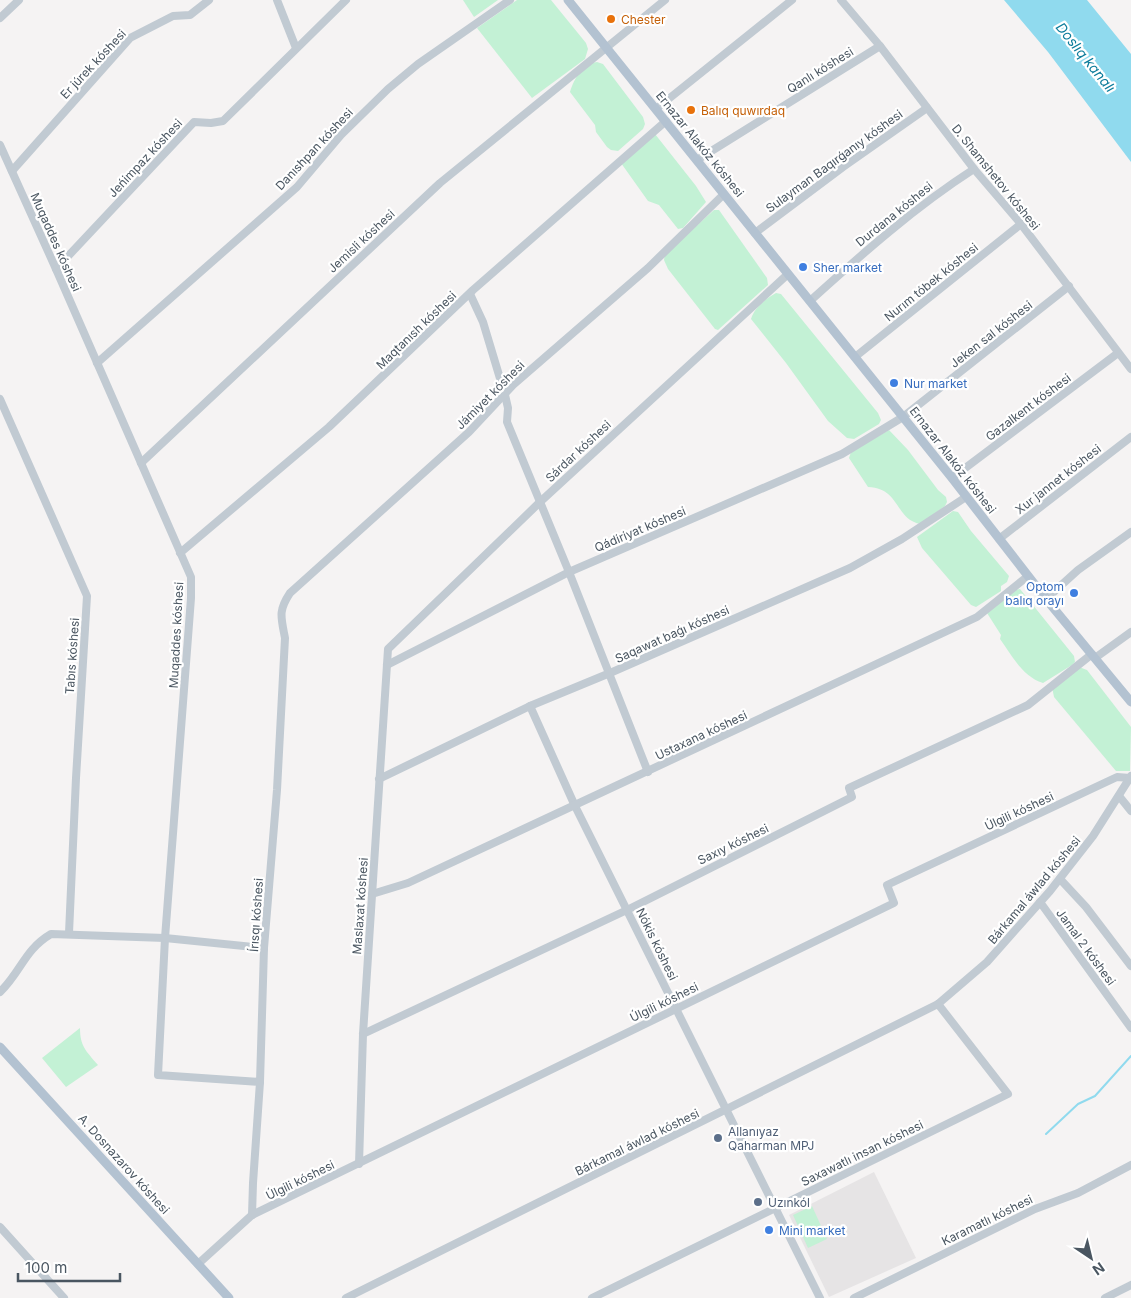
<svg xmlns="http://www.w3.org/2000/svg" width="1131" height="1298" viewBox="0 0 1131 1298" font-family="Inter,sans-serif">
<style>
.education{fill:#e6e4e5}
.green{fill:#c3f1d5}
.water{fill:#90daee}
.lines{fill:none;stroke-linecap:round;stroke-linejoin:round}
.stream{stroke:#90daee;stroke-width:2}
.minor{stroke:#c1cad2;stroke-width:8}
.major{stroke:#b3c2d1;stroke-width:9}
.food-dot{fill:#e8710a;stroke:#fff;stroke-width:2}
.shop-dot{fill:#3f7fe0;stroke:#fff;stroke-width:2}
.service-dot{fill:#5c6f8a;stroke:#fff;stroke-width:2}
.labels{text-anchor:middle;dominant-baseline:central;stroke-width:4.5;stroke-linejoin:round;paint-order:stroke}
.food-label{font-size:12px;fill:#c56008;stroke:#fff;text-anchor:start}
.street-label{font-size:12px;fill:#4a5661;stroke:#fff}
.shop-label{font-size:12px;fill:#366cbe;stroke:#fff;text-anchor:start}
.service-label{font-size:12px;fill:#4e5e75;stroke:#fff;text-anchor:start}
.water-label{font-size:14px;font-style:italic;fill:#0c7c9b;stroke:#fff}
</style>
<rect width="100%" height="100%" fill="#f5f3f3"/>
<path class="education" d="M874,1172L916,1258L829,1297L789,1215Z"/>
<g class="green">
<path d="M463,0H498L474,17Z"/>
<path d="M517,0H551L586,43L588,49L585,59L532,98L477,28Z"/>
<path d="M597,62L603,64L643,117L645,124L643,129L618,151L611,150L607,147L596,132L595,125L570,92C574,79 582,64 597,62Z"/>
<path d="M655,134L696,186L706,202L683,228L678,229L659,205L648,201L621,163Z"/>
<path d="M714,210H719L767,278L768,285L718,330L715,329L668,269L664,260L665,254Z"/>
<path d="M776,293L781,294L878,413L881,420L879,424L854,439L847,438L828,421L786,363L751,319C755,307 765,299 776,293Z"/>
<path d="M889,430L908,450L938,490L946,497L947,502L945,506L920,524C895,519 900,488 868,487L849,458L851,452Z"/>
<path d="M953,511L958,512L971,531L1009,576L1007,582L1001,586V591L976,607L971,605L922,548L917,537Z"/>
<path d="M1020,589L1074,656L1075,662L1072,665L1043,683C1023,677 1012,656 1000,639L1001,635L987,613L1015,590Z"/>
<path d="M1079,667L1087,670L1131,727L1130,771H1116L1054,697L1052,687Z"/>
<path d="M80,1028C80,1046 86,1051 98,1065L66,1087L42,1058Z"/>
<path d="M812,1206L827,1239L808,1248L793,1215Z"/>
</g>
<path class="water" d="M1004,0H1087L1131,54V162L1048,52Z"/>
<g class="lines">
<path class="stream" d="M1046,1134L1078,1104L1095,1096L1131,1056"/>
<g class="minor">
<path d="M277,0L296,48"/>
<path d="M841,0L880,46L974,169L1021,224L1131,369"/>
<path d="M0,18L19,0"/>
<path d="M656,109L792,0"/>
<path d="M0,145L56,269L191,577V598L165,938L158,1075L260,1082"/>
<path d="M697,160L880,46"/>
<path d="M12,171L130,38L173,16L190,15L209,0"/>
<path d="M755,233L843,167L927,108"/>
<path d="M56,269L194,122L211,123L223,121L346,0"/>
<path d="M470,294L483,322L505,395L508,408L507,422L569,572L648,772"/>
<path d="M810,301C862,254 915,207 974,169"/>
<path d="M855,357L1021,224"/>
<path d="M97,363L297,187L341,135L388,89L418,64L510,0"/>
<path d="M0,399L87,596L76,778L69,933"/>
<path d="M141,463L440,183L665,0"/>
<path d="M952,478L1118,353"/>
<path d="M999,539L1131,437"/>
<path d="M180,553L329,427L473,290L666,121"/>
<path d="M1046,599L1078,570L1131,532"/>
<path d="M1095,658L1131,632"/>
<path d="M387,665L569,572L842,454L903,417L1069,286"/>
<path d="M530,706L575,806L820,1298"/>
<path d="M379,779L530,706L610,673L850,568L902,539L966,497"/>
<path d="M1119,796L1131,811"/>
<path d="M1060,879L1086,907L1131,966"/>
<path d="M372,894L408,883L977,617L1028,576"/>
<path d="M1040,902L1131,1028"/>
<path d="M0,992C21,972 24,950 51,934L165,938L264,948"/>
<path d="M363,1034L627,910L852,797L849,788L1028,705L1092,654"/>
<path d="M359,1164L363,1034L388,649L540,502L788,274"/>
<path d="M252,1215L253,1183L260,1082L264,948L277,790L285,638C281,617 278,611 290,593L469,432L513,385L648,268L724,194"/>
<path d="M0,1227L64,1298"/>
<path d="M198,1264L252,1215L894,903L887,885L1117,777L1130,778"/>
<path d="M346,1298L938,1004L987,962L1050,891L1093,836L1131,776"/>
<path d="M592,1298L1008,1094L938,1004"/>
<path d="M854,1298L1035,1209L1078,1193L1131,1165"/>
<path d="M1105,1298L1131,1285"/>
</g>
<g class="major">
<path d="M568,0L952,478L1046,599L1131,702"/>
<path d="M0,1047L229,1298"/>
</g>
</g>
<g class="food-dot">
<circle cx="611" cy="19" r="5"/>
<circle cx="691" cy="110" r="5"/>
</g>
<g class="shop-dot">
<circle cx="803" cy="267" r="5"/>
<circle cx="894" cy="383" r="5"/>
<circle cx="1074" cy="593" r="5"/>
<circle cx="769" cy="1230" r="5"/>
</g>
<g class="service-dot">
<circle cx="718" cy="1138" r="5"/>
<circle cx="758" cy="1202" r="5"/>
</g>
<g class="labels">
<g class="food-label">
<text x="621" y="19">Chester</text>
<text x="701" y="110">Balıq quwırdaq</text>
</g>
<g class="street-label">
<text transform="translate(93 64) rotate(-47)">Er júrek kóshesi</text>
<text transform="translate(820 70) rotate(-32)">Qanlı kóshesi</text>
<text transform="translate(700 144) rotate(51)">Ernazar Alakóz kóshesi</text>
<text transform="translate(314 149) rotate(-47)">Danıshpan kóshesi</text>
<text transform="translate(145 158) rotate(-47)">Jeńimpaz kóshesi</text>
<text transform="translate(834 161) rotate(-36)">Sulayman Baqırǵanıy kóshesi</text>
<text transform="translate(996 177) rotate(51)">D. Shamshetov kóshesi</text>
<text transform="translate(894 214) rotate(-39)">Durdana kóshesi</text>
<text transform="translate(361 241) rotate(-43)">Jemisli kóshesi</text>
<text transform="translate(56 242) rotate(66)">Muqaddes kóshesi</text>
<text transform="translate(931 282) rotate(-39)">Nurım tóbek kóshesi</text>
<text transform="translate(416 330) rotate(-44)">Maqtanısh kóshesi</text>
<text transform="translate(991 334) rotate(-38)">Jeken sal kóshesi</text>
<text transform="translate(490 395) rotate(-45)">Jámiyet kóshesi</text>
<text transform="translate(1028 407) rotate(-37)">Gazalkent kóshesi</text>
<text transform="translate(578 451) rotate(-43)">Sárdar kóshesi</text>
<text transform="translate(953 460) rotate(52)">Ernazar Alakóz kóshesi</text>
<text transform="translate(1058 479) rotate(-38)">Xur jannet kóshesi</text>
<text transform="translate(640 529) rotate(-23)">Qádiriyat kóshesi</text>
<text transform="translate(672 634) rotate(-24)">Saqawat baǵı kóshesi</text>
<text transform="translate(176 635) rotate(-87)">Muqaddes kóshesi</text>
<text transform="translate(72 656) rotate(-86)">Tabıs kóshesi</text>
<text transform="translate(701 735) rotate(-25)">Ustaxana kóshesi</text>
<text transform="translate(1019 811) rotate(-25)">Úlgili kóshesi</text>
<text transform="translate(733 844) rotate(-26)">Saxıy kóshesi</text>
<text transform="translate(1034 890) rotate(-50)">Bárkamal áwlad kóshesi</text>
<text transform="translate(360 906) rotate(-86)">Maslaxat kóshesi</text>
<text transform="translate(256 915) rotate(-86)">Írısqı kóshesi</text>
<text transform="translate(657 944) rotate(64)">Nókis kóshesi</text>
<text transform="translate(1086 947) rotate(54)">Jamal 2 kóshesi</text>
<text transform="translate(664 1002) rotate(-26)">Úlgili kóshesi</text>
<text transform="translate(637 1142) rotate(-26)">Bárkamal áwlad kóshesi</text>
<text transform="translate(862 1153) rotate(-26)">Saxawatlı insan kóshesi</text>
<text transform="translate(124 1164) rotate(48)">A. Dosnazarov kóshesi</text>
<text transform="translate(300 1180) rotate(-26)">Úlgili kóshesi</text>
<text transform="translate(987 1220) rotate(-26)">Karamatlı kóshesi</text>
</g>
<g class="shop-label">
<text x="813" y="267">Sher market</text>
<text x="904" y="383">Nur market</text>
<text x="1064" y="586" text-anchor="end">Optom<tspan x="1064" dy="14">balıq orayı</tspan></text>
<text x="779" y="1230">Mini market</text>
</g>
<g class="service-label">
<text x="728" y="1131">Allanıyaz<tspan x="728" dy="14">Qaharman MPJ</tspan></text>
<text x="768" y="1202">Uzınkól</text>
</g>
<g class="water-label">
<text transform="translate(1086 57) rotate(51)">Doslıq kanalı</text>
</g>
</g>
<g transform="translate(1091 1258) rotate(145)" stroke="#ffffff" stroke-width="4" paint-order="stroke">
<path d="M0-4L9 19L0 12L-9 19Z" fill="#4a5661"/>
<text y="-8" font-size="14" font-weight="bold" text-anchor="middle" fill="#4a5661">N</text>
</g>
<path d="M18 1273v8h102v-8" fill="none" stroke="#4a5661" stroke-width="2.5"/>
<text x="25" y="1273" font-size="15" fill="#4a5661" stroke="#ffffff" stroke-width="4" paint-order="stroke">100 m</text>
</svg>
